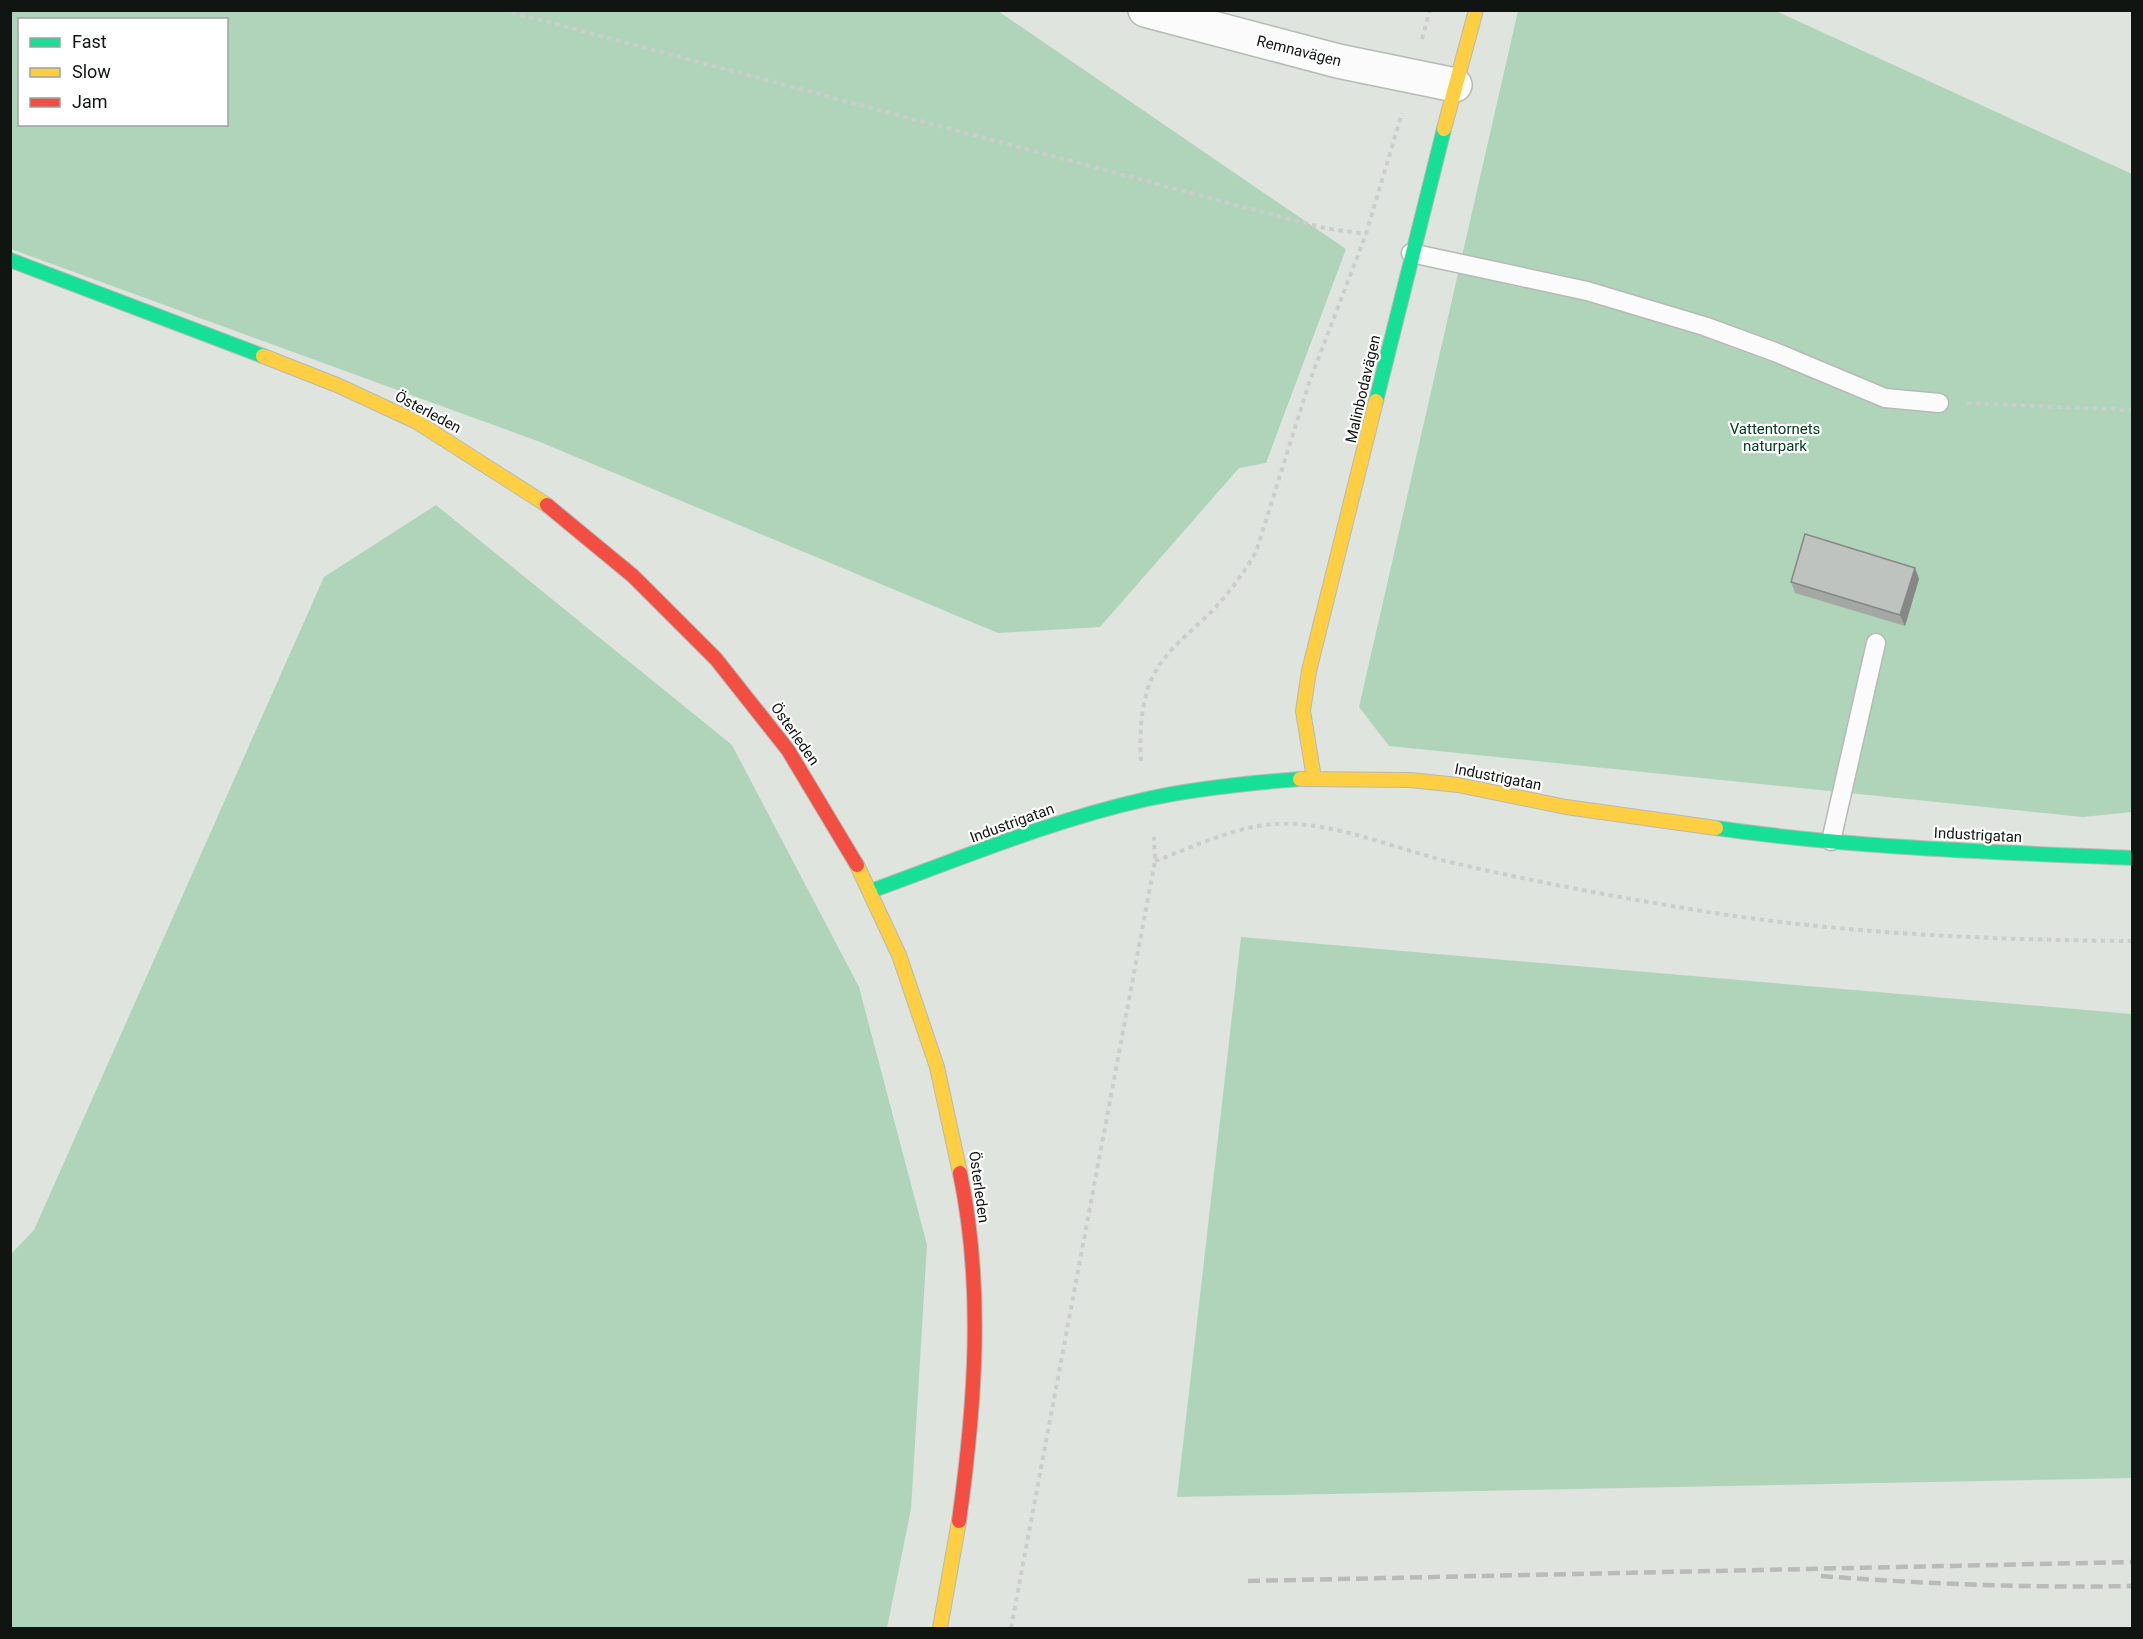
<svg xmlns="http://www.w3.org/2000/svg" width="2143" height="1639" viewBox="0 0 2143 1639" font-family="Roboto,sans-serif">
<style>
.green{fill:#b0d4ba;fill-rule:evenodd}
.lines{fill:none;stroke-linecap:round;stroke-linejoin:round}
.lane-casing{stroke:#b6bab6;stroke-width:21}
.street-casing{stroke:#b6bab6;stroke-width:36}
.fast-casing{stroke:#b6bab6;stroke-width:16}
.slow-casing{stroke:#b6bab6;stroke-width:16}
.jam-casing{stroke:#b6bab6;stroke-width:16}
.path{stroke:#cbcecc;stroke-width:4;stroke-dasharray:4.5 4.5;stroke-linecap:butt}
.lane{stroke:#fafbfa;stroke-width:18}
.street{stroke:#fafbfa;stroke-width:33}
.fast{stroke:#16e098;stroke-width:14}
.slow{stroke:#ffcf43;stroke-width:14}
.jam{stroke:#f24e42;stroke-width:14}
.rail{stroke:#b9bab9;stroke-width:4.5;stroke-dasharray:12 6;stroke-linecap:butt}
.wall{fill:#a4a8a4}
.shaded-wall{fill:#868886}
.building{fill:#bfc3bf;stroke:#868886;stroke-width:1.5}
.labels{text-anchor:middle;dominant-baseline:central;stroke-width:4.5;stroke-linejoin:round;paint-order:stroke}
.street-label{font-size:15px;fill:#111512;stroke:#fff}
.park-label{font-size:15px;fill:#02401e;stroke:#fff}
</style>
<rect width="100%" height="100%" fill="#dfe4df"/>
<g class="green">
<path d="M10,11H998L1346,249L1266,463L1239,468L1100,627L998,633L540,442L11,249ZM20,20H226V124H20Z"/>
<path d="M1518,11H1776L2132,174V812L2083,817L1389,746L1359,707Z"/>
<path d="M436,505L732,745L859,987L927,1245L911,1509L887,1628H11V1254L34,1230L324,577Z"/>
<path d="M1241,937L2132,1014V1478L1177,1497Z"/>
</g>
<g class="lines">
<g class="lane-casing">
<g id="lane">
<path d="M1411,253L1587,291L1704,326L1775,352L1885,398L1939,403"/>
<path d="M1831,841L1876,643"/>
</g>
</g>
<g class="street-casing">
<path id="street" d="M1145,10L1338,61L1455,85"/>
</g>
<g class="fast-casing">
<g id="fast">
<path d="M10,260L263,356"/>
<path d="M1376,401L1444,129"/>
<path d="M1716,828C1854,848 1993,852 2132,858"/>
<path d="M871,891C962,858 1052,820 1147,799C1197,788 1249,783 1300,779"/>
</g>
</g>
<g class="slow-casing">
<g id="slow">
<path d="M1444,129L1476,10"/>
<path d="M263,356L337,385L417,422L547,505"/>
<path d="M1314,778L1303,711L1309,671L1376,401"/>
<path d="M1300,779L1410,780L1458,785L1566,807L1716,828"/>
<path d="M857,865L899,955L937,1067L960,1173"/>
<path d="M940,1628L959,1521"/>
</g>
</g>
<g class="jam-casing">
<g id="jam">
<path d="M547,505L633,576L716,659L788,750L857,865"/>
<path d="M959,1521C975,1406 984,1288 960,1173"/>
</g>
</g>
<g class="path">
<path d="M503,10L1274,215L1324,228L1366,234"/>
<path d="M1422,39L1430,10"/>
<path d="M1967,403L2132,410"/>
<path d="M1141,761C1139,736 1141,699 1153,676C1166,650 1192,631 1212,611C1229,593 1243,574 1256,552L1309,383L1366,234L1402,113"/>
<path d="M1155,861C1193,847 1234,827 1274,824C1332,820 1398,850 1454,863C1540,883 1627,899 1714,913C1853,934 1992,940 2132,941"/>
<path d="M1011,1628L1155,861L1154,837"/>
</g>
<use href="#lane" class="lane"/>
<use href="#street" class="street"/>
<use href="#fast" class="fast"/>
<use href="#slow" class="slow"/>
<use href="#jam" class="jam"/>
<g class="rail">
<path d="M1821,1576C1925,1584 2028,1588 2132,1586"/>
<path d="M1248,1581L2132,1562"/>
</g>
</g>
<path class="wall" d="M1915,568L1919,579L1905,626L1795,593L1791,582Z"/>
<path class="shaded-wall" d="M1915,568L1919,579L1905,626L1900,615Z"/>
<path class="building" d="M1805,534L1915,568L1900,615L1791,582Z"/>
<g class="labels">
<g class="street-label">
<text transform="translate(1299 51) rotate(14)">Remnavägen</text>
<text transform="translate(1363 389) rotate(-77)">Malinbodavägen</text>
<text transform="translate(428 412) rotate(28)">Österleden</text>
<text transform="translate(795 734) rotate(55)">Österleden</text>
<text transform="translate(1498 777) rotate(11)">Industrigatan</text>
<text transform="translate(1012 823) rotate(-20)">Industrigatan</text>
<text transform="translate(1978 835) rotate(3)">Industrigatan</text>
<text transform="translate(979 1187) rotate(82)">Österleden</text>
</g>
<g class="park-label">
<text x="1775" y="429">Vattentornets<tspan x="1775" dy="17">naturpark</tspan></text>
</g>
</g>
<rect width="2143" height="1639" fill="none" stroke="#111512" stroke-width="24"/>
<rect x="18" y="18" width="210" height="108" fill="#ffffff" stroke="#a0a1a0" stroke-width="1.5"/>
<rect x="30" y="38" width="30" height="9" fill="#16e098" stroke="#a0a1a0" stroke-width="1.5"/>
<text x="72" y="48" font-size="18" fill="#111512">Fast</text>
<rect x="30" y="68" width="30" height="9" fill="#ffcf43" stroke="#a0a1a0" stroke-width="1.5"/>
<text x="72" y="78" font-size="18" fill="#111512">Slow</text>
<rect x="30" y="98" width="30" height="9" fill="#f24e42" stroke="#a0a1a0" stroke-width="1.5"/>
<text x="72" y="108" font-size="18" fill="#111512">Jam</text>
</svg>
